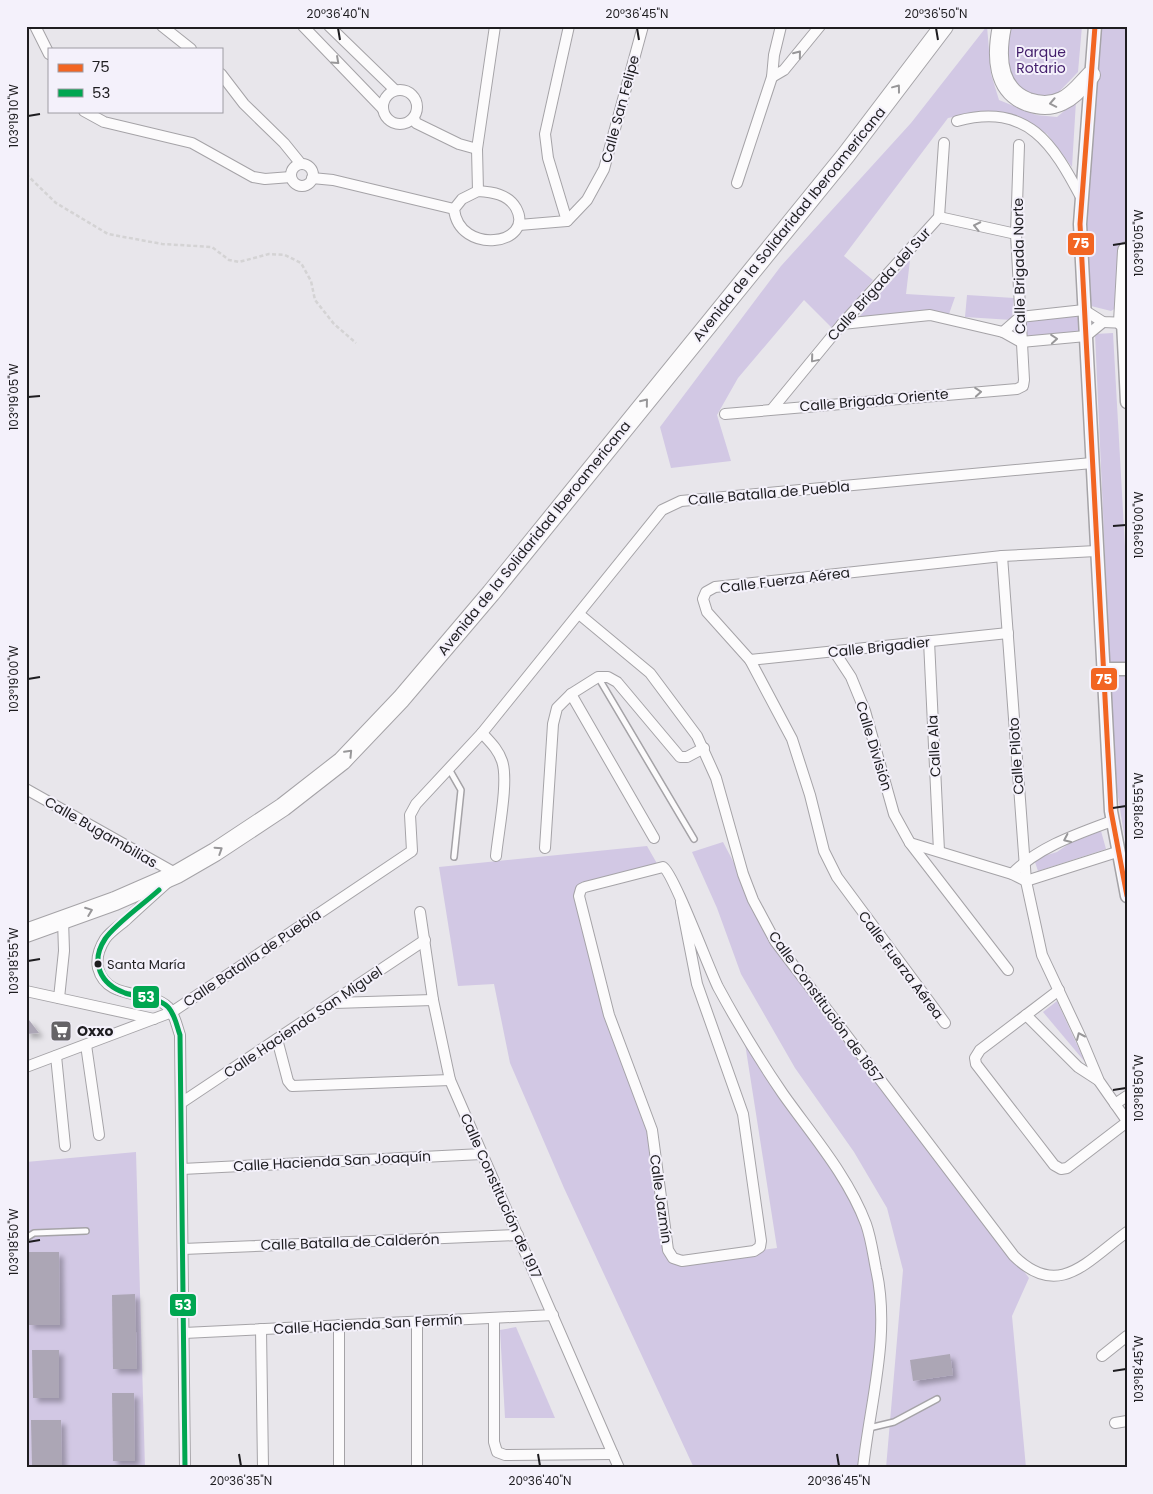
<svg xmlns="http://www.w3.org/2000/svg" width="1153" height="1494" viewBox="0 0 1153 1494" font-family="Poppins,sans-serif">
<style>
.green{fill:#d2c8e4}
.building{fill:#aca6b5;filter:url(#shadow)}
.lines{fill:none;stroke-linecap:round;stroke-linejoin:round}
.service-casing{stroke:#a5a3a7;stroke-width:8}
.minor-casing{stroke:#a5a3a7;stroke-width:12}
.tertiary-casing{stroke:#a5a3a7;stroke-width:15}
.trunk-casing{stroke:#a5a3a7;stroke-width:20}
.path{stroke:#d4d3d4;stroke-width:2.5;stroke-dasharray:4 2.5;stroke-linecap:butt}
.service{stroke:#fcfbfc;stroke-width:5}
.minor{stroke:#fcfbfc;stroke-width:10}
.tertiary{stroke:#fcfbfc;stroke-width:12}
.trunk{stroke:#fcfbfc;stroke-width:18}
.bus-1-casing{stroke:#f4f1fb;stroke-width:9}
.bus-2-casing{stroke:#f4f1fb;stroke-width:9}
.bus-1{stroke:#f26522;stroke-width:5}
.bus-2{stroke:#00a651;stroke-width:5}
.oneway{stroke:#989799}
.ticks{fill:none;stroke:#1e1d20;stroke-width:2}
.bus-dot{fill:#1e1d20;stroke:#f4f1fb;stroke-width:2}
.labels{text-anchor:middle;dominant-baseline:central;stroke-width:4;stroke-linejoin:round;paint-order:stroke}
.bus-label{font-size:13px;fill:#1e1d20;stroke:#f4f1fb;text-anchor:start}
.park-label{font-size:14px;fill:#421d6b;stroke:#f4f1fb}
.street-label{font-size:14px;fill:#1e1d20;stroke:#f4f1fb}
.poi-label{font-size:14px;font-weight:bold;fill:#1e1d20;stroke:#f4f1fb;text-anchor:start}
.line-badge{stroke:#f4f1fb;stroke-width:2}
.badge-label{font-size:14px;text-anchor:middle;font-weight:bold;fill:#fff}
.neatline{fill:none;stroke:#1e1d20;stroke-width:2}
.ticks-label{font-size:12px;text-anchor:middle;fill:#1e1d20}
</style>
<defs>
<filter id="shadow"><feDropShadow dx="4.5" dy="4.5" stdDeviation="2.5" flood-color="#0004"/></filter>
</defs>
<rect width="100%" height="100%" fill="#e8e6eb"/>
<g class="green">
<path d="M987,26L991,74L999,100L1036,115L1057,117L1076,101L1072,167L1047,134L1027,122L1004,112H978L948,118L844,256L873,280L833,329L804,300L738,378L717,415L731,461L671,468L660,427L781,266L911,123Z"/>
<path d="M1005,26H1082L1078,72L1055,96L1031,95L1017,86L1005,66Z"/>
<path d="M1100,26H1127V301L1111,311L1091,306L1086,227Z"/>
<path d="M910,260L906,294L955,297L949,314L915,311L859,317Z"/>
<path d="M967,295L1014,298L1012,320L965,317Z"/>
<path d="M1084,310L1086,334L1021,342L1020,317Z"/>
<path d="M1113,333L1127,582V852L1115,779L1095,334Z"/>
<path d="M1101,831L1106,849L1038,871L1034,859L1057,852L1070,843Z"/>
<path d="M723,842L775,941L1029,1278L1012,1316L1026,1468H886L903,1270L887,1208L854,1152L795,1068L741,974L717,908L692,852Z"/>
<path d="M647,846L659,867L582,889L609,1015L652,1130L670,1254L682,1261L777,1248L744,1037L847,1185L866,1225L877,1271L880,1347L866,1468H694L564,1188L510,1063L494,984L458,986L439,867Z"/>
<path d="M1057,1001L1085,1062L1043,1012Z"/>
<path d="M136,1152L145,1468H26V1162Z"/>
<path d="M516,1327L555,1418H505L500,1330Z"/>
</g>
<g class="building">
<path d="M26,1020H29L39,1033L26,1034Z"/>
<path d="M29,1252H59L60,1325H29Z"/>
<path d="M135,1294L137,1369H113L112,1295Z"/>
<path d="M32,1350H59V1398H33Z"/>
<path d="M950,1354L953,1375L913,1381L910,1360Z"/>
<path d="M112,1393H134L135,1461H113Z"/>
<path d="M31,1420H61L62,1466H32Z"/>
</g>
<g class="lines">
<g class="service-casing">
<g id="service">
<path d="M598,677L694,839"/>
<path d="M449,769L461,790L454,857"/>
<path d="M26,1238L34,1233L86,1231"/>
<path d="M869,1428L894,1422L937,1399"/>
</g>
</g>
<g class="minor-casing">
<g id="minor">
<path d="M35,26L49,54"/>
<path d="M162,26L191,49"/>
<path d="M303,26L382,108"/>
<path d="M329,26L395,90"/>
<path d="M221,74L244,104L284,143L301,164"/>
<path d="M772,77L784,70L820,26"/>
<circle cx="400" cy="107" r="17"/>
<path d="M84,111L104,122L192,143L253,177L265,179L291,177"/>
<path d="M414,118L416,123L459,144L477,149"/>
<path d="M957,121C1028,102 1053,144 1082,199"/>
<circle cx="302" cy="175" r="11"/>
<path d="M312,178L333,180L454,209"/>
<path d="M737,183L772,77L774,55L781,26"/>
<path d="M478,191C492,192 508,194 516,208C536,245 459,256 454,209L462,199Z"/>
<path d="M478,191L477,149L495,26"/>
<path d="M939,217L1016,234"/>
<path d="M567,221L548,158L545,134L569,26"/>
<path d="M519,225L567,221L587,200L604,169L643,26"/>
<path d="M842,324L930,315L1003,332L1021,342L1086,336L1103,322"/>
<path d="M1003,332L1020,317L1084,310L1103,322L1127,323"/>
<path d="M773,408L842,324L939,217L944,143"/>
<path d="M725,414L1017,389L1023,386L1024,380L1016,234L1019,145"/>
<path d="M1002,556L1026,881L1042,955L1081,1038L1099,1081L1127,1121"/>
<path d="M579,614L650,673L697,736L716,778L743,874L753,900L775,941L1014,1256C1059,1300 1087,1261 1127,1232"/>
<path d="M929,641L939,851"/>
<path d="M834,651L851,677L865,711L894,814L910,843L1008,970"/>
<path d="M750,660L1008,633"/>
<path d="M571,694L654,838"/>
<path d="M482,733C490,742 498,749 502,761C509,781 498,833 496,856"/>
<path d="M26,789L177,874C159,890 142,905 125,921C119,926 110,932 105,939C100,947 96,958 98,968C107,1002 148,988 168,1007C175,1014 177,1027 180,1035L185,1468"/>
<path d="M910,843L1012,874L1026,881L1117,852"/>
<path d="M545,848L553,724L557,708L571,694L598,677H608L617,682L680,757H687L704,748"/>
<path d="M1012,874C1038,847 1077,834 1112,821"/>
<path d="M681,902L697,984L743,1114L761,1241L760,1247L754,1251L682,1261L673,1258L668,1250L652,1130L609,1015L579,896L581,889L585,887L663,867C673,872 709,969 718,987C738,1024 759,1059 783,1094C812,1135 848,1176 866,1224C871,1238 873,1254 876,1269C891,1335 870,1402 863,1468"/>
<path d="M420,912L433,1000L450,1080L619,1468"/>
<path d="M1059,990L980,1050L975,1058L976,1064L1054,1165L1061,1169L1067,1168L1127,1122"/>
<path d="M26,991L154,1019"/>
<path d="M59,998L64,951L63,920"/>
<path d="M334,1003L433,1000"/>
<path d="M1026,1015L1078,1067L1098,1080"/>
<path d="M945,1023L837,877L824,851L810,795L792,739L750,660L707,612L703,599L706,592L715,587L1002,556L1096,551"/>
<path d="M277,1039L288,1081L292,1086L450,1080"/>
<path d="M86,1045L99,1135"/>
<path d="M56,1056L65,1146"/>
<path d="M26,1067L172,1012L412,851L410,815L416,804L482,733L662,510L681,501L1092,463"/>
<path d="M181,1103L425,940"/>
<path d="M1115,1104L1127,1096"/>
<path d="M182,1169L482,1154"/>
<path d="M183,1249L518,1235"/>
<path d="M494,1318V1442L497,1452L505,1455L613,1454"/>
<path d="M417,1322V1468"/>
<path d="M339,1325V1468"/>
<path d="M261,1329L263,1468"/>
<path d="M184,1333L553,1315"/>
<path d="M1102,1356L1127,1336"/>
<path d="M1115,1423L1127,1421"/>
</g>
</g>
<g class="tertiary-casing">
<g id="tertiary">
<path d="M1095,26L1080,224L1111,811L1127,896"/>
<path d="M1125,315L1123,322L1127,402"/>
<path d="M1103,669H1127"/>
</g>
</g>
<g class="trunk-casing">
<g id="trunk">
<path d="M1002,26C996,55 996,90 1028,102C1040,106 1052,106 1062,101C1074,96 1082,84 1091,75"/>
<path d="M1123,322L1127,251"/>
<path d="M26,933L115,901L177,874L215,852L283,807L342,761L401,699L491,593L846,155L944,26"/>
</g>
</g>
<path class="path" d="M26,174L56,203L108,234L162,244L212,247L229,260L239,262L269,254L285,255L301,263L311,281L315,300L334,324L356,343"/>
<use href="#service" class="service"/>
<use href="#minor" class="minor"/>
<use href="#tertiary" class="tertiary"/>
<use href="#trunk" class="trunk"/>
<g class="bus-1-casing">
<path id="bus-1" d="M1095,26L1080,224L1111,811L1127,896"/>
</g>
<g class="bus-2-casing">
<path id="bus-2" d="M159,890C145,903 115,924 105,939C90,962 100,984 125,993C138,997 158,997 168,1007C175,1014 177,1027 180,1035L185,1468"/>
</g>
<use href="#bus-1" class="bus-1"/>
<use href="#bus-2" class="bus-2"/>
</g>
<defs><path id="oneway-chevron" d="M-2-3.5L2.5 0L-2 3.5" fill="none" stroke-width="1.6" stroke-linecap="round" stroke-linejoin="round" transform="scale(1.25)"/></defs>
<g class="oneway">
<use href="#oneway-chevron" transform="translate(798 54) rotate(-51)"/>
<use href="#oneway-chevron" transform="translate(336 61) rotate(42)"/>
<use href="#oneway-chevron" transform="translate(897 88) rotate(-53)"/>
<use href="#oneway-chevron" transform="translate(1053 103) rotate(169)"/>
<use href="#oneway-chevron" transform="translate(977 226) rotate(-168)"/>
<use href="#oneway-chevron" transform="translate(1054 339) rotate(-5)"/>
<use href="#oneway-chevron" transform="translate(814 359) rotate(130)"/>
<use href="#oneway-chevron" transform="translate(978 392) rotate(-5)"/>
<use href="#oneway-chevron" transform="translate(645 402) rotate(-51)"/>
<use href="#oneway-chevron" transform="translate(349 753) rotate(-46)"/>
<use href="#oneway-chevron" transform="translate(1067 839) rotate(155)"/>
<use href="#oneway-chevron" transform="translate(219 850) rotate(-33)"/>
<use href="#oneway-chevron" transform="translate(89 911) rotate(-21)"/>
<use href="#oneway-chevron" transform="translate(1080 1036) rotate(-114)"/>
</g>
<path class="ticks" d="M338,28L340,40M637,28L639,40M936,28L938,40M28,116L40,114M1113,245L1126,243M28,397L40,396M1113,526L1126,525M28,679L40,677M1113,808L1126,806M28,961L40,959M1113,1090L1126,1088M28,1242L40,1240M1113,1371L1126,1369M239,1454L241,1466M538,1454L540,1466M837,1454L839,1466"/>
<defs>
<g id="supermarket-square" transform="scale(1.125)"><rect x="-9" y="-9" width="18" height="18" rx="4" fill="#656367" stroke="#f4f1fb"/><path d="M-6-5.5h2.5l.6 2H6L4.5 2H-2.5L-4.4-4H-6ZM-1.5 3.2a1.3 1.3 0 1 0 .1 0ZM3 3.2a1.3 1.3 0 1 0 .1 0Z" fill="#fff"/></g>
</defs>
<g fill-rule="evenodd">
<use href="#supermarket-square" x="61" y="1031"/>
</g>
<circle class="bus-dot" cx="98" cy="964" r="4.5"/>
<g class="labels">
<g class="bus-label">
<text x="107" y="964">Santa María</text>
</g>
<g class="park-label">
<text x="1041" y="52">Parque<tspan x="1041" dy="16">Rotario</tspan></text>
</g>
<g class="street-label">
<text transform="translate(620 109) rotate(-75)">Calle San Felipe</text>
<text transform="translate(789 224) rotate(-51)">Avenida de la Solidaridad Iberoamericana</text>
<text transform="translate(1019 266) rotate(-91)">Calle Brigada Norte</text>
<text transform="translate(879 284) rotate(-48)">Calle Brigada del Sur</text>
<text transform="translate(874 400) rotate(-5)">Calle Brigada Oriente</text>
<text transform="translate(769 493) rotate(-5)">Calle Batalla de Puebla</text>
<text transform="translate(534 538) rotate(-51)">Avenida de la Solidaridad Iberoamericana</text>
<text transform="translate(785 580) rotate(-7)">Calle Fuerza Aérea</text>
<text transform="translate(879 647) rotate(-6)">Calle Brigadier</text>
<text transform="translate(874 746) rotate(73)">Calle División</text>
<text transform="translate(934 746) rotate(-93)">Calle Ala</text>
<text transform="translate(1016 756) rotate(-94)">Calle Piloto</text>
<text transform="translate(101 832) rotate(30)">Calle Bugambilias</text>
<text transform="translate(252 958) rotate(-34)">Calle Batalla de Puebla</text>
<text transform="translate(901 965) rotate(53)">Calle Fuerza Aérea</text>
<text transform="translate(826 1007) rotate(54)">Calle Constitución de 1857</text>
<text transform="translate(303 1022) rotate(-34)">Calle Hacienda San Miguel</text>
<text transform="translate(332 1161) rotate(-3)">Calle Hacienda San Joaquín</text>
<text transform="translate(501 1196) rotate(66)">Calle Constitución de 1917</text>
<text transform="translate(661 1199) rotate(82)">Calle Jazmín</text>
<text transform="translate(350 1242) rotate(-2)">Calle Batalla de Calderón</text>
<text transform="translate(368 1324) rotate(-3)">Calle Hacienda San Fermín</text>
</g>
<g class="poi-label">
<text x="77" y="1031">Oxxo</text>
</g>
</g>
<g class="line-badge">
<rect x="1067" y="232" width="28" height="24" rx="5" fill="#f26522"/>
<rect x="1090" y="667" width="28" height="24" rx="5" fill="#f26522"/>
<rect x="132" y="985" width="28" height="24" rx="5" fill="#00a651"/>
<rect x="169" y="1293" width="28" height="24" rx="5" fill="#00a651"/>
</g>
<g class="badge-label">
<text x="1081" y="248">75</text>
<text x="1104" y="684">75</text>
<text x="146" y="1002">53</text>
<text x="183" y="1310">53</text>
</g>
<rect width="1153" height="1494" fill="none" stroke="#f4f1fb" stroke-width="55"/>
<rect x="48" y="48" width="175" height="65" fill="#f4f1fb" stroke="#9e9ca3"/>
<rect x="58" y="64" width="25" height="8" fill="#f26522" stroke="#9e9ca3"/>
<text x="92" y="72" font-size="15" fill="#1e1d20">75</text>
<rect x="58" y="89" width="25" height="8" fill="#00a651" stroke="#9e9ca3"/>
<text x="92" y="98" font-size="15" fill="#1e1d20">53</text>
<rect x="28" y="28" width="1098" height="1438" class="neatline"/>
<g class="ticks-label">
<text x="338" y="18">20°36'40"N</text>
<text x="637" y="18">20°36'45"N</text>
<text x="936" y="18">20°36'50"N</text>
<text transform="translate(14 116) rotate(-90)" y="4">103°19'10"W</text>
<text transform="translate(1139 243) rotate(-90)" y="4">103°19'05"W</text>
<text transform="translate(14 397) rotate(-90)" y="4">103°19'05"W</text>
<text transform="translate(1139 525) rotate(-90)" y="4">103°19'00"W</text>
<text transform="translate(14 679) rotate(-90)" y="4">103°19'00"W</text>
<text transform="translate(1139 806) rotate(-90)" y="4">103°18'55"W</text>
<text transform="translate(14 961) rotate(-90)" y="4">103°18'55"W</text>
<text transform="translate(1139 1088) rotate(-90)" y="4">103°18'50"W</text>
<text transform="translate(14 1242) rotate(-90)" y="4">103°18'50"W</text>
<text transform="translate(1139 1369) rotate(-90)" y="4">103°18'45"W</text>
<text x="241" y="1485">20°36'35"N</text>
<text x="540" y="1485">20°36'40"N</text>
<text x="839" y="1485">20°36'45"N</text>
</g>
</svg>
